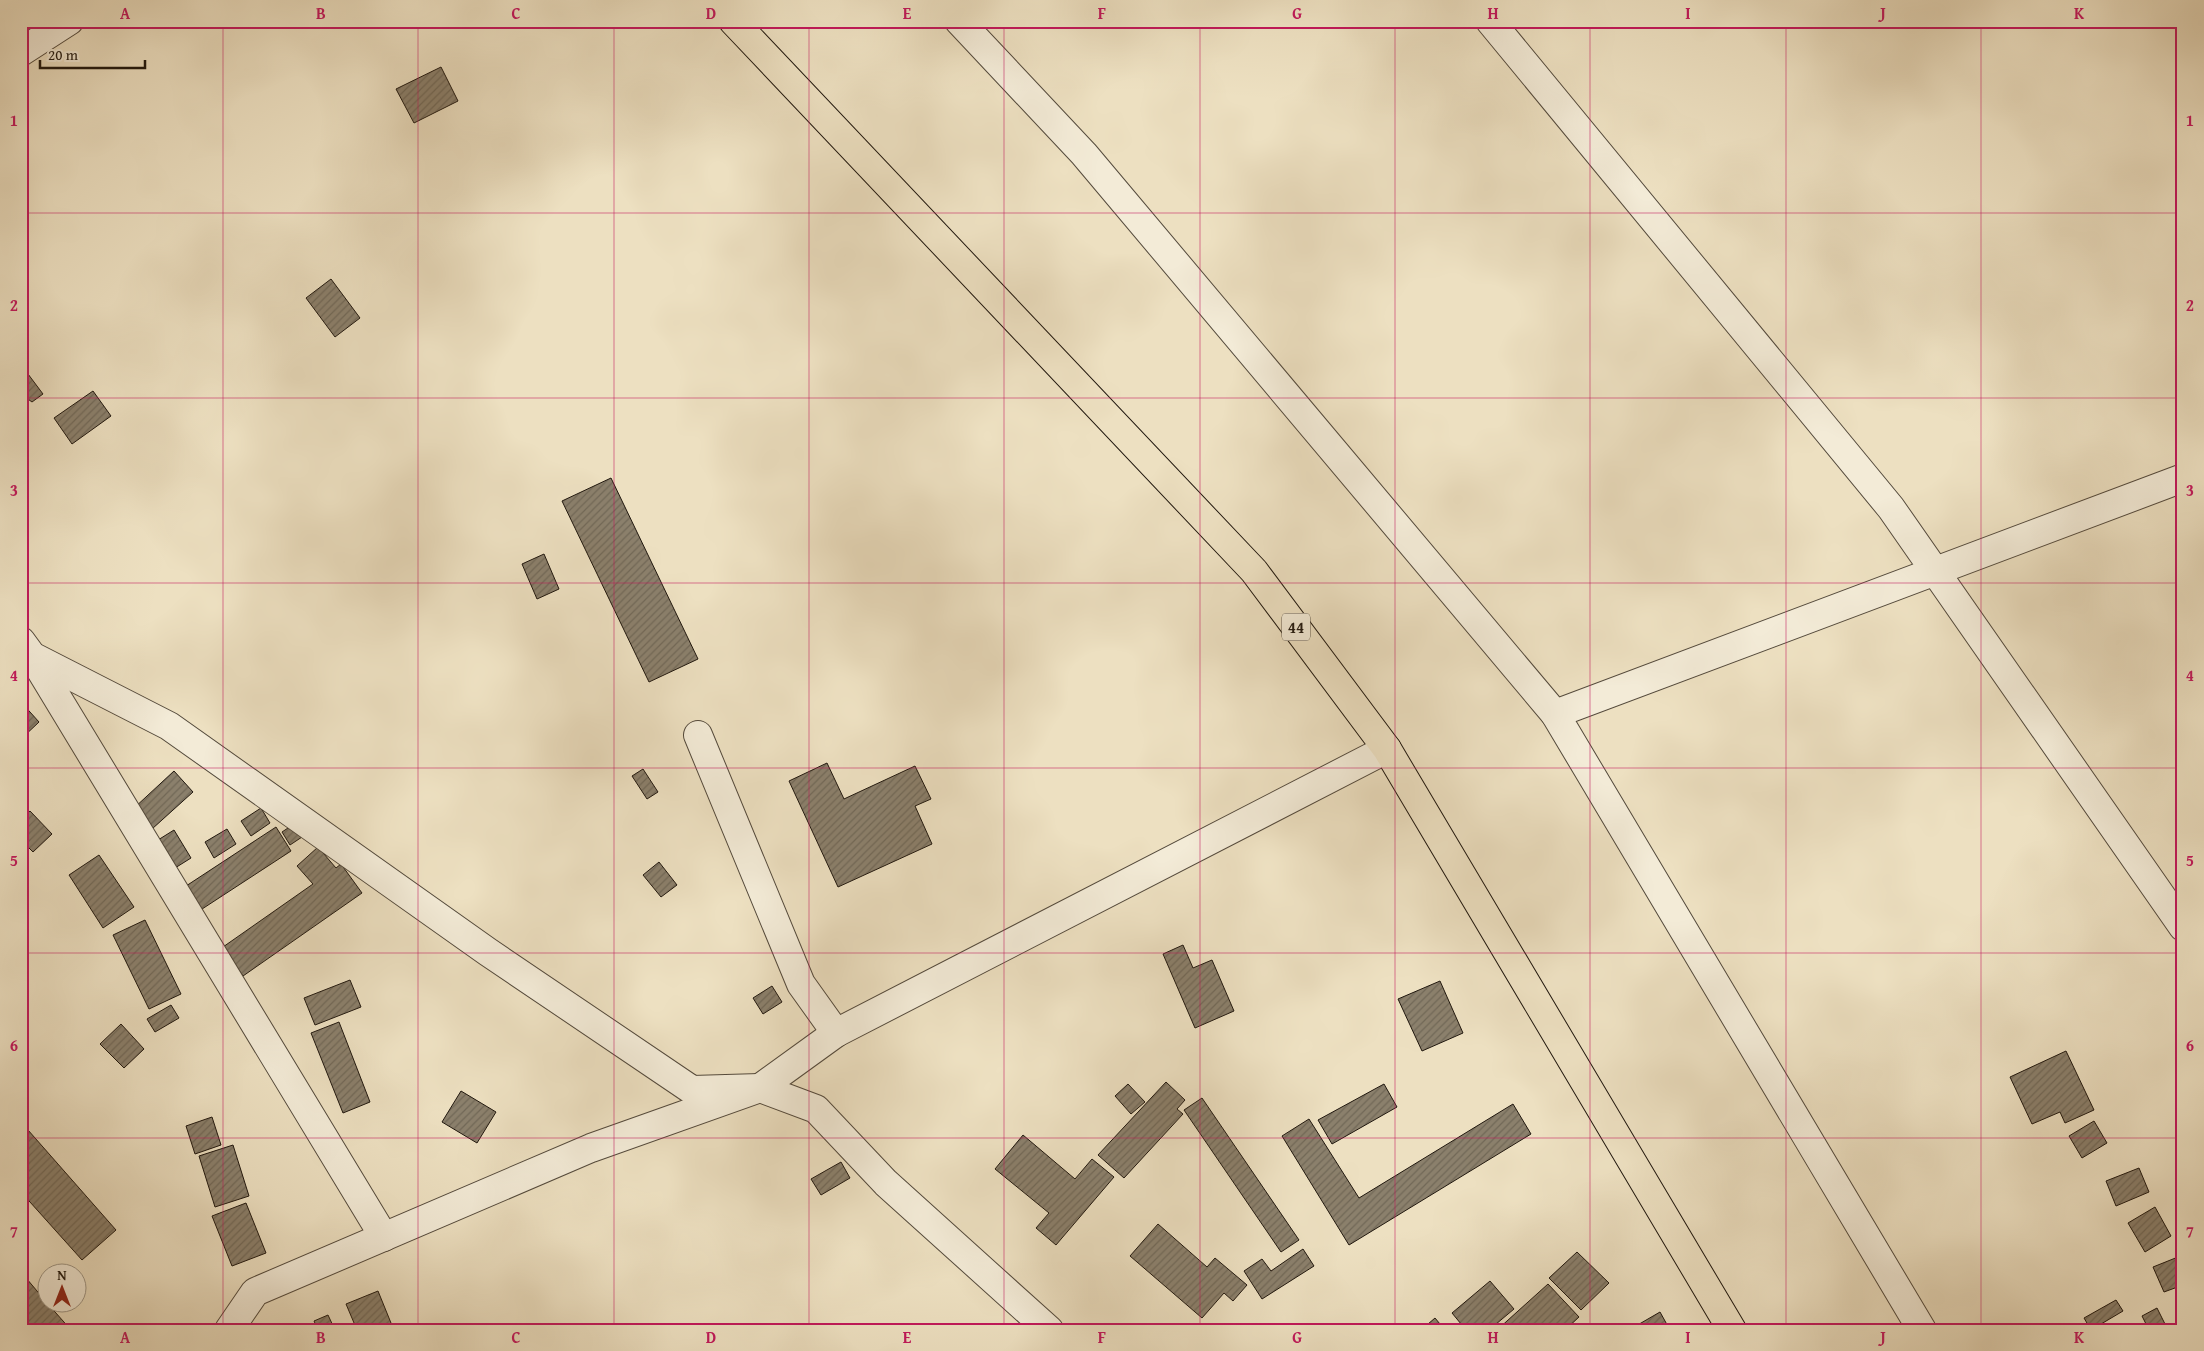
<svg xmlns="http://www.w3.org/2000/svg" width="2204" height="1351" viewBox="0 0 2204 1351" font-family="'Gentium Book Plus',serif">
<style>
.building{fill:url(#building-hatch);stroke:#21180f}
.lines{fill:none;stroke-linecap:round;stroke-linejoin:round}
.street-casing{stroke:#544a3c;stroke-width:30}
.primary-casing{stroke:#21180f;stroke-width:30}
.street{stroke:#f3ebd7;stroke-width:28}
.primary{stroke:#ede0c1;stroke-width:28}
.grid{fill:none;stroke:#c2185b;stroke-width:1;stroke-opacity:0.55}
.labels{text-anchor:middle;dominant-baseline:central;stroke-width:4;stroke-linejoin:round;paint-order:stroke}
.shield{fill:#f3ebd7;stroke:#60574b;stroke-width:1}
.shield-label{font-size:16px;font-weight:bold;fill:#21180f}
.neatline{fill:none;stroke:#c2185b;stroke-width:2}
.grid-label{font-size:16px;text-anchor:middle;font-weight:bold;fill:#c2185b}
</style>
<defs>
<pattern id="building-hatch" width="6" height="6" patternUnits="userSpaceOnUse" patternTransform="scale(1.25)"><rect width="6" height="6" fill="#8b806c"/><path d="M-1 1l2-2M0 6l6-6M5 7l2-2" fill="none" stroke="#716857"/></pattern>
</defs>
<rect width="100%" height="100%" fill="#ede0c1"/>
<filter id="stains"><feTurbulence type="fractalNoise" baseFrequency=".004" numOctaves="4"/><feColorMatrix values="0 0 0 0 .2 0 0 0 0 .09 0 0 0 0 .02 0 0 0 .5 -.17"/></filter>
<radialGradient id="worn" r=".72"><stop offset=".6" stop-color="#630" stop-opacity="0"/><stop offset="1" stop-color="#630" stop-opacity=".3"/></radialGradient>
<g class="building">
<path d="M441,67L458,101L414,123L396,89Z"/>
<path d="M331,279L360,318L335,337L306,298Z"/>
<path d="M28,374L43,394L32,402L21,394V385Z"/>
<path d="M93,391L111,416L72,444L54,418Z"/>
<path d="M611,478L698,659L649,682L562,501Z"/>
<path d="M544,554L559,589L537,599L522,564Z"/>
<path d="M21,702L39,722L21,739Z"/>
<path d="M827,763L844,799L915,766L931,799L915,806L932,844L838,887L789,781Z"/>
<path d="M643,769L658,792L647,799L632,776Z"/>
<path d="M174,771L193,792L152,829L133,809Z"/>
<path d="M261,808L270,823L251,836L241,821Z"/>
<path d="M30,811L52,834L33,852L21,840V819Z"/>
<path d="M297,822L305,835L290,845L282,832Z"/>
<path d="M276,827L291,851L199,911L183,888Z"/>
<path d="M227,829L236,844L214,858L205,842Z"/>
<path d="M174,830L191,858L175,868L158,840Z"/>
<path d="M318,847L336,868L341,864L362,893L243,976L223,947L313,884L297,866Z"/>
<path d="M99,855L134,907L103,928L69,875Z"/>
<path d="M659,862L677,885L661,897L643,875Z"/>
<path d="M145,920L181,994L149,1009L113,935Z"/>
<path d="M1183,945L1193,968L1212,960L1234,1011L1195,1028L1163,954Z"/>
<path d="M350,980L361,1007L315,1025L304,998Z"/>
<path d="M1440,981L1463,1033L1422,1051L1398,999Z"/>
<path d="M772,986L782,1002L763,1014L753,998Z"/>
<path d="M171,1005L179,1018L155,1032L147,1019Z"/>
<path d="M339,1022L370,1102L343,1113L311,1033Z"/>
<path d="M121,1024L144,1049L124,1068L100,1044Z"/>
<path d="M2066,1051L2094,1110L2065,1123L2060,1112L2032,1124L2010,1077Z"/>
<path d="M1166,1082L1185,1100L1177,1109L1183,1114L1124,1178L1098,1155Z"/>
<path d="M1128,1084L1145,1102L1131,1114L1115,1096Z"/>
<path d="M1384,1084L1397,1107L1332,1144L1318,1120Z"/>
<path d="M461,1091L496,1112L477,1143L442,1122Z"/>
<path d="M1202,1098L1299,1240L1281,1252L1184,1110Z"/>
<path d="M1513,1104L1531,1134L1349,1245L1282,1136L1309,1119L1359,1198Z"/>
<path d="M212,1117L221,1145L195,1154L186,1126Z"/>
<path d="M2094,1121L2107,1143L2082,1158L2069,1136Z"/>
<path d="M28,1130L116,1230L82,1260L21,1192V1136Z"/>
<path d="M1023,1135L1075,1179L1092,1159L1114,1177L1056,1245L1036,1228L1049,1213L995,1169Z"/>
<path d="M233,1145L249,1196L215,1207L199,1156Z"/>
<path d="M841,1162L850,1178L821,1195L811,1179Z"/>
<path d="M2139,1168L2149,1192L2116,1206L2106,1181Z"/>
<path d="M246,1203L266,1253L232,1266L212,1216Z"/>
<path d="M2155,1207L2171,1236L2145,1252L2128,1223Z"/>
<path d="M1158,1224L1207,1267L1215,1258L1247,1285L1233,1301L1224,1293L1202,1318L1130,1256Z"/>
<path d="M1303,1249L1314,1266L1262,1299L1244,1271L1262,1259L1271,1271Z"/>
<path d="M1577,1252L1609,1283L1581,1310L1549,1278Z"/>
<path d="M2183,1255V1285L2164,1292L2153,1267Z"/>
<path d="M21,1272L48,1304L71,1330H21Z"/>
<path d="M1490,1281L1514,1309L1489,1330H1466L1452,1313Z"/>
<path d="M1548,1284L1579,1317L1565,1330H1497Z"/>
<path d="M378,1291L391,1323L376,1330H357L346,1304Z"/>
<path d="M2116,1300L2123,1311L2091,1330L2084,1318Z"/>
<path d="M2157,1308L2168,1330H2149L2142,1316Z"/>
<path d="M1660,1312L1670,1330H1629Z"/>
<path d="M328,1315L335,1330H318L314,1321Z"/>
<path d="M1435,1318L1445,1330H1421Z"/>
</g>
<g class="lines">
<g class="street-casing">
<g id="street">
<path d="M959,21L1084,154L1555,714L1922,1330"/>
<path d="M1490,21L1891,508L2183,927"/>
<path d="M21,52L69,21"/>
<path d="M21,641L32,656L169,726L488,952L692,1090L760,1088L816,1109L886,1183L1049,1330"/>
<path d="M32,656L384,1237"/>
<path d="M1555,714L2183,478"/>
<path d="M698,735L801,984L836,1033"/>
<path d="M229,1330L255,1292L591,1148L760,1088L836,1033L1387,749"/>
</g>
</g>
<g class="primary-casing">
<path id="primary" d="M733,21L1254,571L1387,749L1732,1330"/>
</g>
<use href="#street" class="street"/>
<use href="#primary" class="primary"/>
</g>
<path class="grid" d="M223,21V1330M418,21V1330M614,21V1330M809,21V1330M1004,21V1330M1200,21V1330M1395,21V1330M1590,21V1330M1786,21V1330M1981,21V1330M21,213H2183M21,398H2183M21,583H2183M21,768H2183M21,953H2183M21,1138H2183"/>
<g class="labels">
<rect class="shield" x="1282" y="613.5" width="28" height="27" rx="4"/>
<g class="shield-label">
<text x="1296" y="627">44</text>
</g>
</g>
<rect width="2204" height="1351" fill="none" stroke="#ede0c1" stroke-width="55"/>
<g transform="translate(62 1288)"><circle r="24" fill="#f3ebd7" stroke="#9f9787"/>
<path d="M0-4L9 19L0 12L-9 19Z" fill="#8f2418"/>
<text y="-8" font-size="14" font-weight="bold" text-anchor="middle" fill="#21180f">N</text>
</g>
<path d="M40 60v8h105v-8" fill="none" stroke="#21180f" stroke-width="2.5"/>
<text x="48" y="60" font-size="15" fill="#21180f" stroke="#f3ebd7" stroke-width="4" paint-order="stroke">20 m</text>
<rect x="28" y="28" width="2148" height="1296" class="neatline"/>
<g class="grid-label">
<text x="125" y="19">A</text>
<text x="321" y="19">B</text>
<text x="516" y="19">C</text>
<text x="711" y="19">D</text>
<text x="907" y="19">E</text>
<text x="1102" y="19">F</text>
<text x="1297" y="19">G</text>
<text x="1493" y="19">H</text>
<text x="1688" y="19">I</text>
<text x="1883" y="19">J</text>
<text x="2079" y="19">K</text>
<text x="14" y="126">1</text>
<text x="2190" y="126">1</text>
<text x="14" y="311">2</text>
<text x="2190" y="311">2</text>
<text x="14" y="496">3</text>
<text x="2190" y="496">3</text>
<text x="14" y="681">4</text>
<text x="2190" y="681">4</text>
<text x="14" y="866">5</text>
<text x="2190" y="866">5</text>
<text x="14" y="1051">6</text>
<text x="2190" y="1051">6</text>
<text x="14" y="1237">7</text>
<text x="2190" y="1237">7</text>
<text x="125" y="1343">A</text>
<text x="321" y="1343">B</text>
<text x="516" y="1343">C</text>
<text x="711" y="1343">D</text>
<text x="907" y="1343">E</text>
<text x="1102" y="1343">F</text>
<text x="1297" y="1343">G</text>
<text x="1493" y="1343">H</text>
<text x="1688" y="1343">I</text>
<text x="1883" y="1343">J</text>
<text x="2079" y="1343">K</text>
</g>
<rect width="100%" height="100%" filter="url(#stains)"/>
<rect width="100%" height="100%" fill="url(#worn)"/>
</svg>
